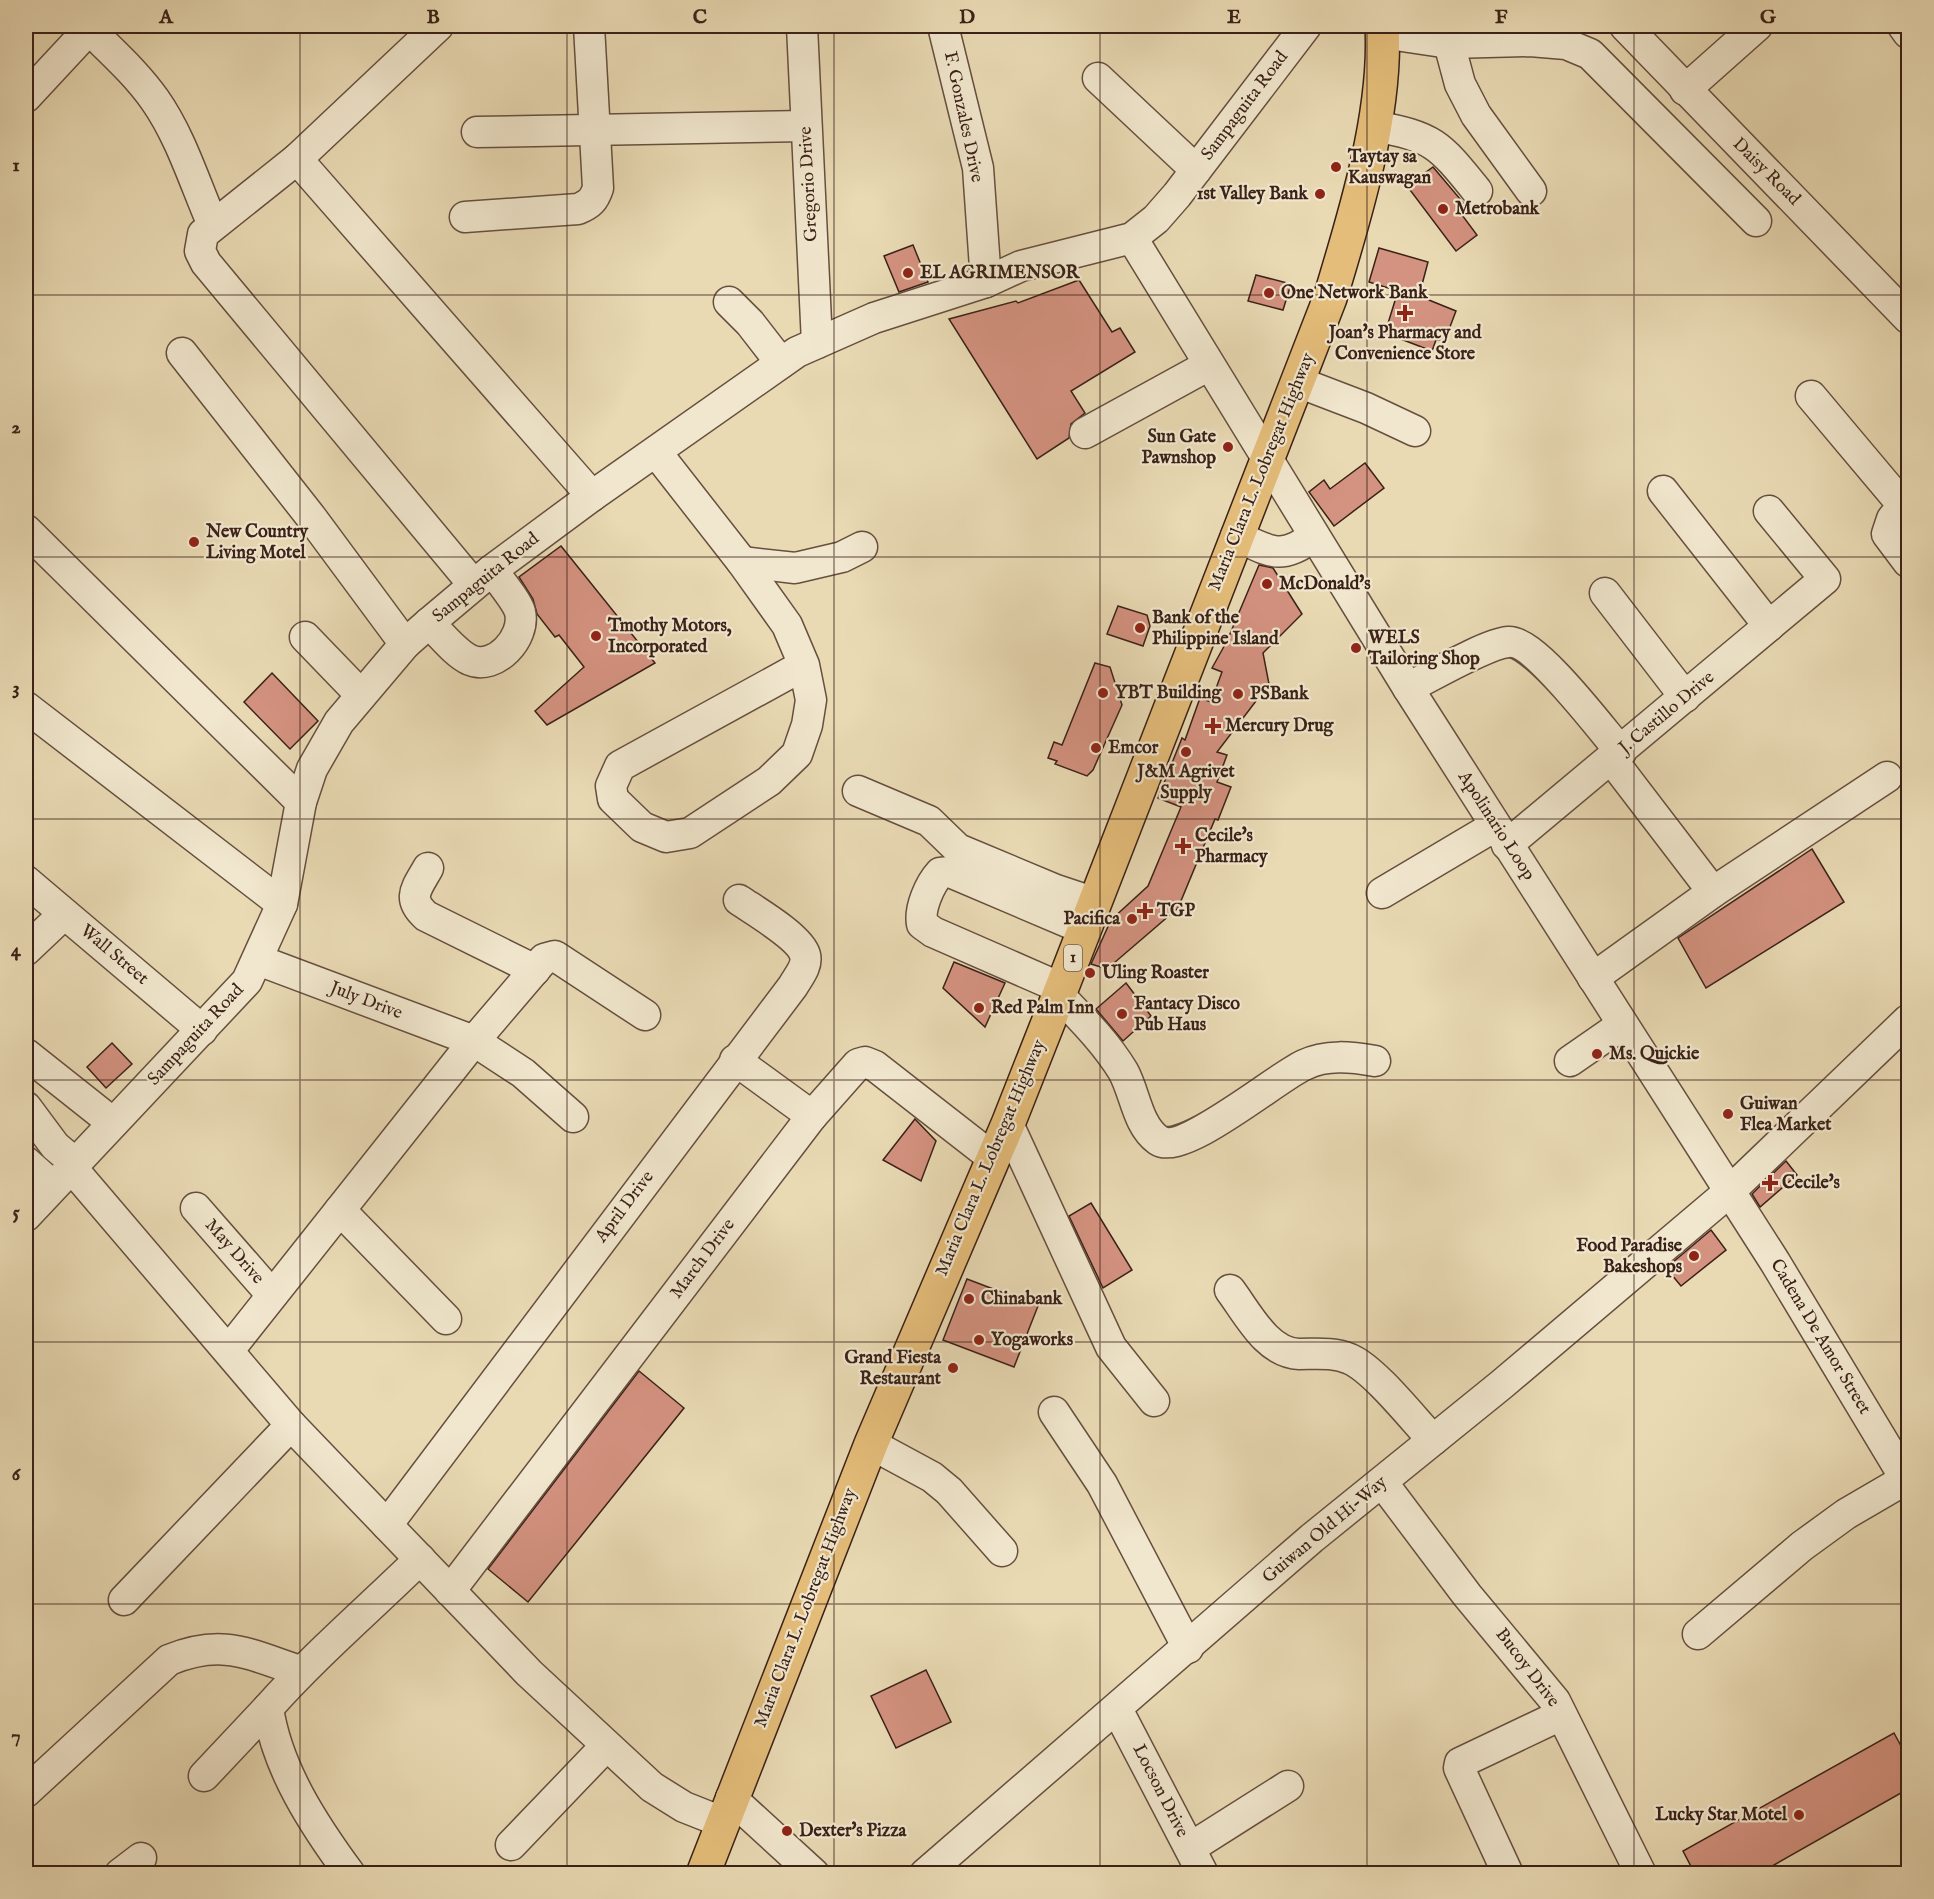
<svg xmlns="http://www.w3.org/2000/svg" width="1934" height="1899" viewBox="0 0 1934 1899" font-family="'IM FELL English',serif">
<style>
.building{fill:#d49280;stroke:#3a2118;stroke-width:1.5}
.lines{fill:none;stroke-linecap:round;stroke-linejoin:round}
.minor-casing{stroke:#664f3f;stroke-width:33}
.highway-casing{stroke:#3a2118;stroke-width:36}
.minor{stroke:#f1e7ce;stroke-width:30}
.highway{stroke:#e4bd7a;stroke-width:33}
.grid{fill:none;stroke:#3a2118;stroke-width:1.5;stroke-opacity:0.55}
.poi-dot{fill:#8f2418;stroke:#f1e7ce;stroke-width:2}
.labels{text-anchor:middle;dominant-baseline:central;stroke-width:4.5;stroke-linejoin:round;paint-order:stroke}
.shield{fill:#f1e7ce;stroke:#715c4f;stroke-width:1.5}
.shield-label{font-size:16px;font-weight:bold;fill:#3a2118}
.street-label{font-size:18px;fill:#3a2118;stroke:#f1e7ce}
.poi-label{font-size:18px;font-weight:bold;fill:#3a2118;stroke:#f1e7ce;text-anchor:start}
.neatline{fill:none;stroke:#3a2118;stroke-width:2}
.grid-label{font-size:20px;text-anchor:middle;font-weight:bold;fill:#3a2118}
</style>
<rect width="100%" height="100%" fill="#e9dab4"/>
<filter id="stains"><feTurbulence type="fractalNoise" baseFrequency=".00333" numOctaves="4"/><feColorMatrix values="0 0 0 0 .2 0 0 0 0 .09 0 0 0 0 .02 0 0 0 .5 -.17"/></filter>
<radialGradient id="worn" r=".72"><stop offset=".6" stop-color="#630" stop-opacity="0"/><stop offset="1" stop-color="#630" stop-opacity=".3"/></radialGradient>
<g class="building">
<path d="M1433,167L1466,206L1459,211L1477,235L1456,251L1407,186Z"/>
<path d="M913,245L928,282L899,292L884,256Z"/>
<path d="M1379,248L1428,262L1419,296L1456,311L1445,340H1436L1432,351L1385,333L1398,291L1369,282Z"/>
<path d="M1256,275L1291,284L1283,310L1248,301Z"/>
<path d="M1079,280L1112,332L1120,328L1135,352L1071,391L1085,413L1071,424L1069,438L1037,459L949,319L1016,301L1018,303Z"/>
<path d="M1365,463L1384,488L1334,526L1309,492L1324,480L1330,489Z"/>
<path d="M561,546L655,663L547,725L535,711L584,667L559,635L555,637L537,614L533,599L519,577Z"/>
<path d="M1259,565L1273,568L1302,614L1263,653L1269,684L1217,752L1227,755L1217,782L1231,787L1218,820L1215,819L1178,908L1107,969L1091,964L1111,920L1148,886L1181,807L1158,798L1182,738L1185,740L1200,698L1211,702L1222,672L1212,668L1227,641Z"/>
<path d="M1118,606L1147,615L1150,626L1143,646L1107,634Z"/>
<path d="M1095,663L1110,667L1122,705L1093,770L1087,776L1055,764L1057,761L1048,758L1054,742L1062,745Z"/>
<path d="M272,673L318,721L290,749L244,702Z"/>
<path d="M1812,849L1844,902L1706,988L1678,938Z"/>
<path d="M954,962L1005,983L985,1027L943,988Z"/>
<path d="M1126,983L1151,1016L1123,1041L1096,1009Z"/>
<path d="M112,1043L132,1064L106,1088L87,1067Z"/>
<path d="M915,1119L936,1141L921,1181L883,1160Z"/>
<path d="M1786,1161L1797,1175L1760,1207L1752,1194Z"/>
<path d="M1091,1203L1132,1270L1103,1288L1069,1216Z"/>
<path d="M1711,1230L1726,1250L1681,1286L1666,1268Z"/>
<path d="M967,1279L1038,1306L1014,1367L943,1340Z"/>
<path d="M639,1371L684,1408L528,1602L488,1569Z"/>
<path d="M926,1670L951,1722L896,1748L871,1696Z"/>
<path d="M1894,1733L1908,1759V1789L1758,1874H1695L1683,1851Z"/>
</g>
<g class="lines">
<g class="minor-casing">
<g id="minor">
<path d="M438,26L297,159L203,234L200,251L206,263L473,584"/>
<path d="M802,26L817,343"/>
<path d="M943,26L978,168L986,282"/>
<path d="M1625,26L1908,318"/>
<path d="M1903,26L1908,33"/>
<path d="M89,29C112,52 136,73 155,100C181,137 195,184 213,225"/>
<path d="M1382,33L1449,43L1530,41L1566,44L1590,54L1756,221"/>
<path d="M1449,43L1460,84L1476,115L1531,191"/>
<path d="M1098,78L1196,170"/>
<path d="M1685,90L1757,26"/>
<path d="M26,97L92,26"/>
<path d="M1374,126C1434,137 1439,144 1477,191"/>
<path d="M477,132L806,126"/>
<path d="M297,159L592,496"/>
<path d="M465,217L578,209C590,204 594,200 598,188L589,26"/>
<path d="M1132,238L1408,688L1775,1262L1908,1483"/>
<path d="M729,302L750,323L781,363"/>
<path d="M182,353L311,517L405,644"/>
<path d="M1298,382L1366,408L1415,431"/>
<path d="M1811,396L1901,503V508L1892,519L1887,534L1908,562"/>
<path d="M1085,433L1209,365"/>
<path d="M656,452L742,562L787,625L804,665L811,700L807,725L797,754L769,781L690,833L666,837L642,827L613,799L611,786L620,766L804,665"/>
<path d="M1663,491L1769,626"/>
<path d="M26,530L301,802"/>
<path d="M1236,536C1271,552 1281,561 1314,536"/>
<path d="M742,562L795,568L842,557L862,547"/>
<path d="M1605,593L1685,697"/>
<path d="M429,623C441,634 455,653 470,660C495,671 526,638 520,612C517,601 499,580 492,570"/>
<path d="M305,637L361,695"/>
<path d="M1408,688C1430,677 1486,644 1508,642C1534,639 1602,730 1621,752"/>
<path d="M26,707L282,904"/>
<path d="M1612,760L1713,892"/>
<path d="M858,791L929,821L958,849L1056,890L1095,903"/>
<path d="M1507,845L1825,579L1769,511"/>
<path d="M428,868C417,888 406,898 426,916L535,970"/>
<path d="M26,881L202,1030"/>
<path d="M1382,893L1495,826"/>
<path d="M26,950L64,914"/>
<path d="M258,960L474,1041L523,1073L573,1117"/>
<path d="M1593,978L1713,892L1887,777"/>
<path d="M1061,988L933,932L922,924C919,908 930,884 940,873L950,872L1084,929"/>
<path d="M1059,995C1082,1019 1106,1043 1123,1071C1135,1092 1137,1125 1158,1140C1183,1157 1277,1077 1304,1065C1326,1054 1352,1057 1375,1061"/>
<path d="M26,1054L113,1123"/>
<path d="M735,1060L812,1116"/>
<path d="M1570,1061L1622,1025"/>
<path d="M26,1107L55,1146L75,1163"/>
<path d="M1008,1124L1111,1347L1154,1401"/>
<path d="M26,1162L53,1186"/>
<path d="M71,1167L291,1425L529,1673L652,1787L684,1807L722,1822"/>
<path d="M196,1208L272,1295"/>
<path d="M340,1210L446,1319"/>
<path d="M26,1216L247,981L282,904L301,802L312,769L339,722L405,644L429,623L492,570L592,496L797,352L874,318L986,282L1021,266L1132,238L1156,219L1177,195L1306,26"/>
<path d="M1230,1290C1248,1314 1267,1353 1299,1354C1317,1354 1333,1352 1350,1359C1375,1370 1413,1419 1433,1440"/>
<path d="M229,1350L474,1041L544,959L555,956L645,1015"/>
<path d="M1054,1412L1102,1484L1188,1648"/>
<path d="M871,1444L932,1477L949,1491L1002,1551"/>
<path d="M1382,1482L1467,1595L1555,1701L1641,1874"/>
<path d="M387,1525L793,986C798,977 808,966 805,955C800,937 755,911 739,900"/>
<path d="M450,1591L812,1116L858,1064L865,1062L875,1066L993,1158"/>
<path d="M124,1600L291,1425"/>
<path d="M1698,1634L1802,1546L1846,1514L1906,1479"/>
<path d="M268,1708C315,1655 369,1609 420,1559"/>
<path d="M1117,1709L1203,1874"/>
<path d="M204,1776L268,1708C277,1769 314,1825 350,1874"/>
<path d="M26,1792L169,1660C223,1638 248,1654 300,1671"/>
<path d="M731,1798L814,1874"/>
<path d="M511,1845L606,1746"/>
<path d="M1190,1848L1288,1786"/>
<path d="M120,1874L141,1858"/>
<path d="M925,1874L1312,1538L1501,1385L1729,1192L1908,1020"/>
<path d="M1508,1874L1459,1768L1460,1763L1561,1715"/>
</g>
</g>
<g class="highway-casing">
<path id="highway" d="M703,1874L871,1444L1008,1124L1059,995L1330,298C1355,216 1387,112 1382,26"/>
</g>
<use href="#minor" class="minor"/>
<use href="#highway" class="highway"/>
</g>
<path class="grid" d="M300,26V1874M567,26V1874M834,26V1874M1100,26V1874M1367,26V1874M1634,26V1874M26,295H1908M26,557H1908M26,819H1908M26,1080H1908M26,1342H1908M26,1604H1908"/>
<g class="poi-dot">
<circle cx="1336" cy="167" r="6"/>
<circle cx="1320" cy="194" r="6"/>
<circle cx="1443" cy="209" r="6"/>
<circle cx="908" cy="273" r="6"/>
<circle cx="1269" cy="293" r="6"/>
<path d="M1402 304h6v6h6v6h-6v6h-6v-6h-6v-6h6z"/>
<circle cx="1228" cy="447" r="6"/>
<circle cx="194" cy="542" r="6"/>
<circle cx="1267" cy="584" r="6"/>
<circle cx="1140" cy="628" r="6"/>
<circle cx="596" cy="636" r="6"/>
<circle cx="1356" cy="648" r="6"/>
<circle cx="1103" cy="693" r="6"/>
<circle cx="1238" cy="694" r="6"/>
<path d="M1210 717h6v6h6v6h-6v6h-6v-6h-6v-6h6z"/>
<circle cx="1096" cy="748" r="6"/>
<circle cx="1186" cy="752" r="6"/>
<path d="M1180 837h6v6h6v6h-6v6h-6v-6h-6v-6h6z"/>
<path d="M1142 902h6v6h6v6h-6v6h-6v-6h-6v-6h6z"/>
<circle cx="1132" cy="919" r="6"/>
<circle cx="1090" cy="973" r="6"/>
<circle cx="979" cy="1008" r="6"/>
<circle cx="1122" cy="1014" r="6"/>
<circle cx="1597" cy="1054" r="6"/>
<circle cx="1728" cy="1114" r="6"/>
<path d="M1767 1174h6v6h6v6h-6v6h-6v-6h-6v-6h6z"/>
<circle cx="1694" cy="1256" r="6"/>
<circle cx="969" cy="1299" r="6"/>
<circle cx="979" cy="1340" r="6"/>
<circle cx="953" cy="1368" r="6"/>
<circle cx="1799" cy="1815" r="6"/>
<circle cx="787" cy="1831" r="6"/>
</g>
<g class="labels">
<rect class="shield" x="1064" y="945" width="18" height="26" rx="4.5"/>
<g class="shield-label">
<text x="1073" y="958">1</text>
</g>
<g class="street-label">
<text transform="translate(1245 106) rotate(-53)">Sampaguita Road</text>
<text transform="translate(963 117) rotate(78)">F. Gonzales Drive</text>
<text transform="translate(1766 172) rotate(45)">Daisy Road</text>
<text transform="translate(809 184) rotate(-93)">Gregorio Drive</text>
<text transform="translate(1262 472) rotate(-68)">Maria Clara L. Lobregat Highway</text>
<text transform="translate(486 578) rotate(-39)">Sampaguita Road</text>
<text transform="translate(1667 713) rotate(-40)">J. Castillo Drive</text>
<text transform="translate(1496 826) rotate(57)">Apolinario Loop</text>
<text transform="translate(114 955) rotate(40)">Wall Street</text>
<text transform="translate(366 1001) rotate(21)">July Drive</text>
<text transform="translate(196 1035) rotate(-47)">Sampaguita Road</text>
<text transform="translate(991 1158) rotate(-67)">Maria Clara L. Lobregat Highway</text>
<text transform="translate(625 1207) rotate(-53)">April Drive</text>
<text transform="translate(234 1252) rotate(49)">May Drive</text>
<text transform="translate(703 1259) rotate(-53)">March Drive</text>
<text transform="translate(1820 1337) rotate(59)">Cadena De Amor Street</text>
<text transform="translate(1325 1530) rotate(-40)">Guiwan Old Hi-Way</text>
<text transform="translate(806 1608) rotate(-69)">Maria Clara L. Lobregat Highway</text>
<text transform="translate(1527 1668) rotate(53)">Bucoy Drive</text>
<text transform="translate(1160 1791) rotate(63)">Locson Drive</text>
</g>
<g class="poi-label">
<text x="1348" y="157">Taytay sa<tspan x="1348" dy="21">Kauswagan</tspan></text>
<text x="1308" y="194" text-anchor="end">1st Valley Bank</text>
<text x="1455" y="209">Metrobank</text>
<text x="920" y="273">EL AGRIMENSOR</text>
<text x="1281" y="293">One Network Bank</text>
<text x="1405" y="333" text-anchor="middle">Joan's Pharmacy and<tspan x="1405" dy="21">Convenience Store</tspan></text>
<text x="1216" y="437" text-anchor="end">Sun Gate<tspan x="1216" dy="21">Pawnshop</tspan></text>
<text x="206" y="532">New Country<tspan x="206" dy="21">Living Motel</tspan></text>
<text x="1279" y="584">McDonald's</text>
<text x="1152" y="618">Bank of the<tspan x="1152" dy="21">Philippine Island</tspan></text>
<text x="608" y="626">Tmothy Motors,<tspan x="608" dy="21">Incorporated</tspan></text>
<text x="1368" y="638">WELS<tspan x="1368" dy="21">Tailoring Shop</tspan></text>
<text x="1115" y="693">YBT Building</text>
<text x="1250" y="694">PSBank</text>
<text x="1225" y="726">Mercury Drug</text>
<text x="1108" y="748">Emcor</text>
<text x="1186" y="772" text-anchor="middle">J&amp;M Agrivet<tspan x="1186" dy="21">Supply</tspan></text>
<text x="1195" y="836">Cecile's<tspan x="1195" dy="21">Pharmacy</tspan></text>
<text x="1157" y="911">TGP</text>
<text x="1120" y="919" text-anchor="end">Pacifica</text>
<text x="1102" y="973">Uling Roaster</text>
<text x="1134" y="1004">Fantacy Disco<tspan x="1134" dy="21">Pub Haus</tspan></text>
<text x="991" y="1008">Red Palm Inn</text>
<text x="1609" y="1054">Ms. Quickie</text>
<text x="1740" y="1104">Guiwan<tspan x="1740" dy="21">Flea Market</tspan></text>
<text x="1782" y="1183">Cecile's</text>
<text x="1682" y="1246" text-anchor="end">Food Paradise<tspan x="1682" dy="21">Bakeshops</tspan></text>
<text x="981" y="1299">Chinabank</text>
<text x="991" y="1340">Yogaworks</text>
<text x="941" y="1358" text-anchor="end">Grand Fiesta<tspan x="941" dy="21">Restaurant</tspan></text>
<text x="1787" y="1815" text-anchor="end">Lucky Star Motel</text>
<text x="799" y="1831">Dexter's Pizza</text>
</g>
</g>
<rect width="1934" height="1899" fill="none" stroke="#e9dab4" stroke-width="66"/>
<rect x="33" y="33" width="1868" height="1833" class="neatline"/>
<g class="grid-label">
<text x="166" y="23">A</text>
<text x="433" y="23">B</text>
<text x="700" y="23">C</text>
<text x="967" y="23">D</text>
<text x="1234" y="23">E</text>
<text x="1501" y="23">F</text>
<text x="1768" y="23">G</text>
<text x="16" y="171">1</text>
<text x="16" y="433">2</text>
<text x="16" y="694">3</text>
<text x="16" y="956">4</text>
<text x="16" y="1218">5</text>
<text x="16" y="1480">6</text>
<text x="16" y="1742">7</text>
</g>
<rect width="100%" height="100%" filter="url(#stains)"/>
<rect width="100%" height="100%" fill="url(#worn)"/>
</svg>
